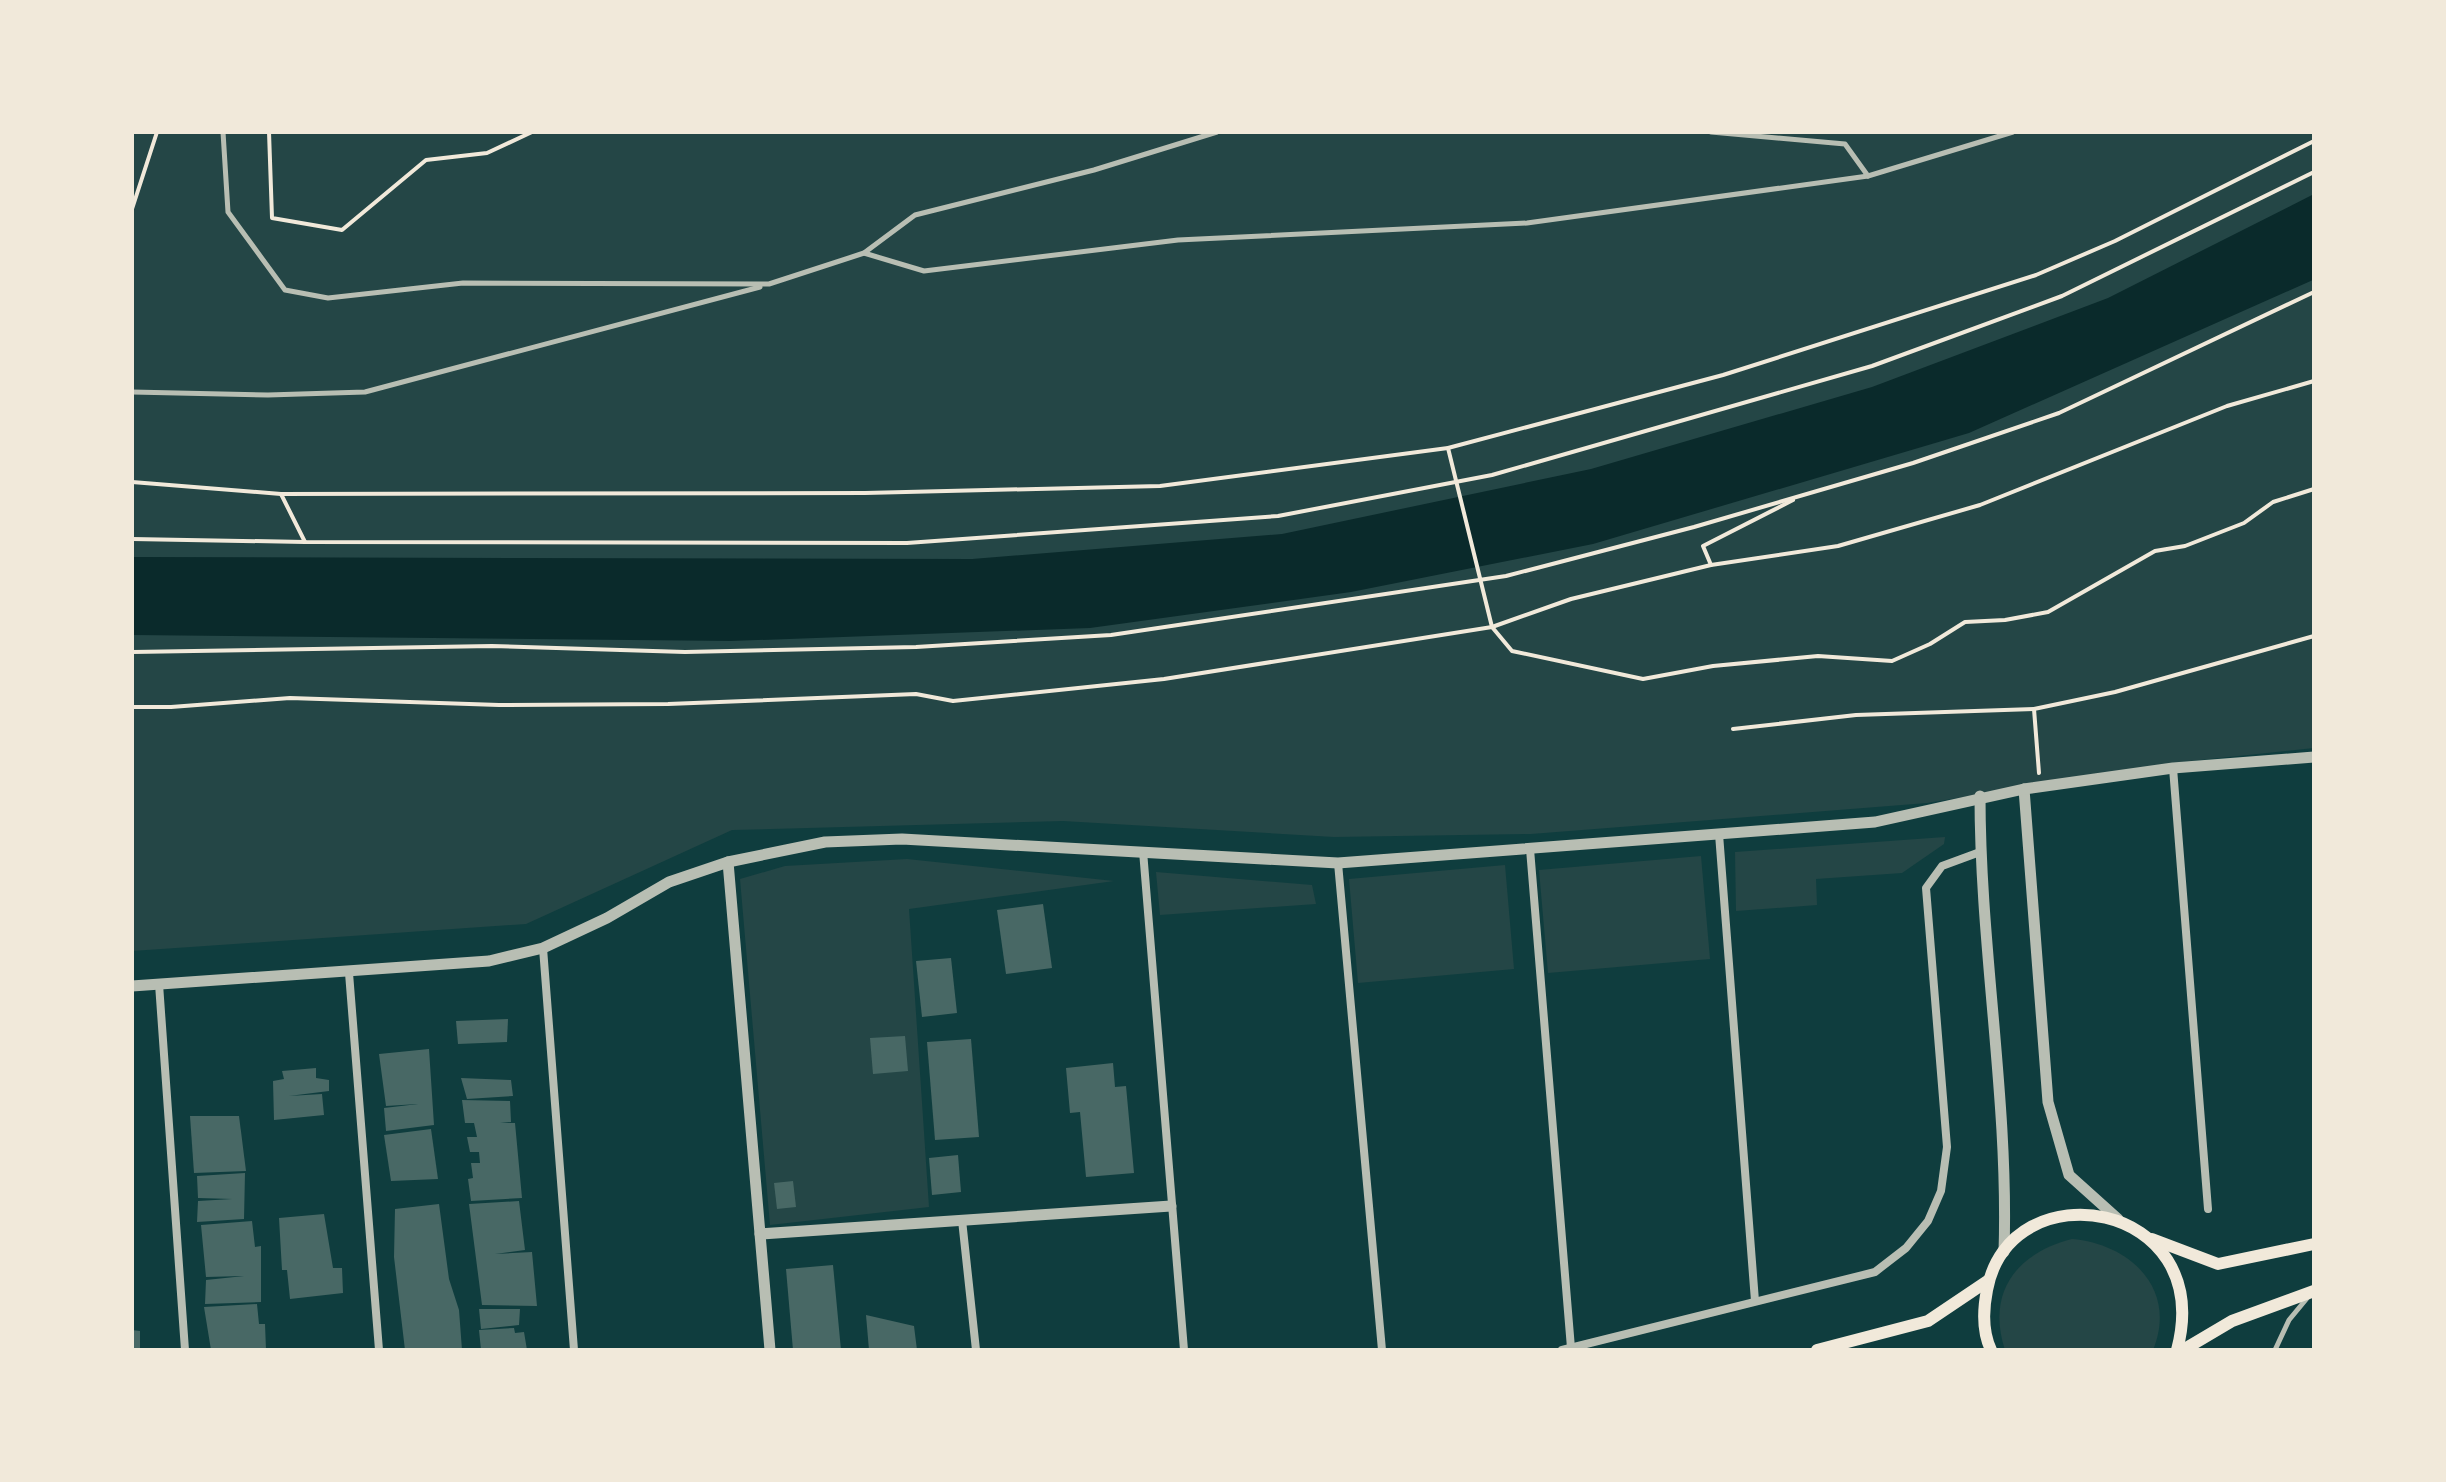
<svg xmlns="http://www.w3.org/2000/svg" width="2446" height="1482" viewBox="0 0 2446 1482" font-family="Barlow,sans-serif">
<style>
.green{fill:#244646}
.water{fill:#0a2a2b}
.building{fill:#486865}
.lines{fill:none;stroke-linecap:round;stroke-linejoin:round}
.path{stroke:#f1e9da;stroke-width:4}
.service{stroke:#b8beb3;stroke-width:5}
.minor{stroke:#b8beb3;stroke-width:8}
.tertiary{stroke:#b8beb3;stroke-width:11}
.secondary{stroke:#f1e9da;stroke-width:12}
</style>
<rect width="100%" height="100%" fill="#0f3d3e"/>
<g class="green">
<path d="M132,132H2314V748L2172,763L1927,803L1531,834L1334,837L1063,821L732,830L526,924L132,951Z"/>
<path d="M1945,837L1944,844L1902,873L1816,879L1817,905L1736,911L1735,852Z"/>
<path d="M1701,856L1710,959L1548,973L1539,870Z"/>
<path d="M907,859L1114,881L909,909L929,1207L770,1225L740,879L785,866Z"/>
<path d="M1505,865L1514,969L1358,983L1349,879Z"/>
<path d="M1156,872L1312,885L1316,904L1160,915Z"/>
<path d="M2072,1239C2130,1244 2178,1289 2153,1350H2005C1986,1292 2017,1253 2072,1239Z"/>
</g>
<path class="water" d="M2314,194L2313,280L1969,433L1593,544L1351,592L1090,628L731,641L132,635V557L972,559L1282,534L1591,469L1872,387L2108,298Z"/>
<g class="building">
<path d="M1043,904L1052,968L1006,974L997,910Z"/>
<path d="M951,958L957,1013L922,1017L916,961Z"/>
<path d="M508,1019L507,1042L458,1044L456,1021Z"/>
<path d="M905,1036L908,1071L873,1074L870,1038Z"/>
<path d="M971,1039L979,1137L935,1140L927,1042Z"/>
<path d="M429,1049L434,1125L386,1131L384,1108L418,1104L386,1106L379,1054Z"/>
<path d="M1113,1063L1115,1087L1126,1086L1134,1173L1086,1177L1080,1112L1070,1113L1066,1068Z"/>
<path d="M316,1068V1078L329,1080V1091L289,1096L322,1094L324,1115L274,1120L273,1081L284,1079L282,1071Z"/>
<path d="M461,1078L511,1080L513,1096L467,1099Z"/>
<path d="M462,1100L510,1101L511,1122L500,1123H515L522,1198L471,1201L468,1179L473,1178L471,1163H480L479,1152H470L467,1137H477L474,1123H465Z"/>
<path d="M190,1116H239L246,1171L194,1173Z"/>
<path d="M431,1129L438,1179L391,1181L384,1135Z"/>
<path d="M958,1155L961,1192L932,1195L929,1158Z"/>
<path d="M245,1173L244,1219L197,1222L198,1201L232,1199L198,1198L197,1176Z"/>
<path d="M793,1181L796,1207L777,1209L774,1183Z"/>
<path d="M519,1201L525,1250L495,1254L532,1252L537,1306L482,1305L469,1204Z"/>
<path d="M439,1204L449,1279L459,1310L462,1350H405L394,1257L395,1209Z"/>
<path d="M324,1214L333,1268H342L343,1293L290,1299L287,1270H282L279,1218Z"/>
<path d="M252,1221L255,1247L261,1246V1302L205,1304L206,1280L244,1276L206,1277L201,1225Z"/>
<path d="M833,1265L841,1350H793L786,1269Z"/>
<path d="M257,1304L259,1324H265L266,1350H211L204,1307Z"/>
<path d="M479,1309H520L519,1325L481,1329Z"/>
<path d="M866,1315L914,1326L917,1350H869Z"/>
<path d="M514,1328L515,1333L524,1332L527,1350H481L479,1330Z"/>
<path d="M132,1330L140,1331V1350H132Z"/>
</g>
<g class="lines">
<g class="path">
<path d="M269,132L272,218L342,230L426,160L487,153L532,132"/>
<path d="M132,209L157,132"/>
<path d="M1448,448L1492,627L1512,651L1643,679L1713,666L1818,656L1892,661L1930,644L1965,622L2005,620L2048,612L2155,551L2185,546L2244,523L2273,502L2314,489"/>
<path d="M132,482L281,494L865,493L1160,486L1448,448L1723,375L2036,275L2115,241L2314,141"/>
<path d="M281,494L305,542L907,543L1278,516L1492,475L1872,366L2062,296L2314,172"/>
<path d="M132,539L305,542"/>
<path d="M1711,565L1703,546L1793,500"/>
<path d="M132,652L492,646L685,652L916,647L1111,635L1506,576L1694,527L1913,463L2059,413L2314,292"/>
<path d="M132,707H171L290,698L499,705L668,704L916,694L953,701L1164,679L1492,627L1571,599L1711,565L1838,546L1980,505L2227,406L2314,381"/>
<path d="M1733,729L1856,715L2034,709"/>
<path d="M2039,773L2034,709L2115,692L2314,636"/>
</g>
<g class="service">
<path d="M223,132L228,212L285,290L328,298L463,283L769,284L864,253L915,215L1094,170L1217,132"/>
<path d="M1711,132L1845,144L1868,176"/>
<path d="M864,253L924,271L1178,240L1527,223L1868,176L2013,132"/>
<path d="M132,392L268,395L365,392L760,287"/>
<path d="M2275,1350L2289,1320L2308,1297"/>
</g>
<g class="minor">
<path d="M2173,768L2208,1209"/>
<path d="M1719,834L1755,1301"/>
<path d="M1530,849L1571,1348"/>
<path d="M1143,851L1184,1350"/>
<path d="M1338,863L1382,1350"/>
<path d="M543,948L574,1350"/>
<path d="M349,973L379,1350"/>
<path d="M159,984L185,1350"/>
<path d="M962,1220L976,1350"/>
<path d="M1562,1350L1875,1272L1906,1248L1928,1221L1941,1191L1947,1147L1926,888L1942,866L1980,852"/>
</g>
<g class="tertiary">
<path d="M2024,789L2048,1102L2069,1175L2118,1219"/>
<path d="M1980,796C1980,949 2009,1100 2004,1252"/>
<path d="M728,862L770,1350"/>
<path d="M132,986L489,961L543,948L607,918L669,882L728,862L825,842L902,839L1338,863L1875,822L2024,789L2173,768L2314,757"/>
<path d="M760,1234L1171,1206"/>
</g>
<g class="secondary">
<path d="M2152,1239L2218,1264L2314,1244"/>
<path d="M1817,1350L1928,1321L1989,1280"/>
<path d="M1991,1350C1982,1331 1983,1310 1987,1290C2010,1167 2217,1200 2177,1350"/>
<path d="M2183,1350L2232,1321L2314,1291"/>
</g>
</g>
<rect width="2446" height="1482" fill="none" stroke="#f1e9da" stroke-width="268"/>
</svg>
